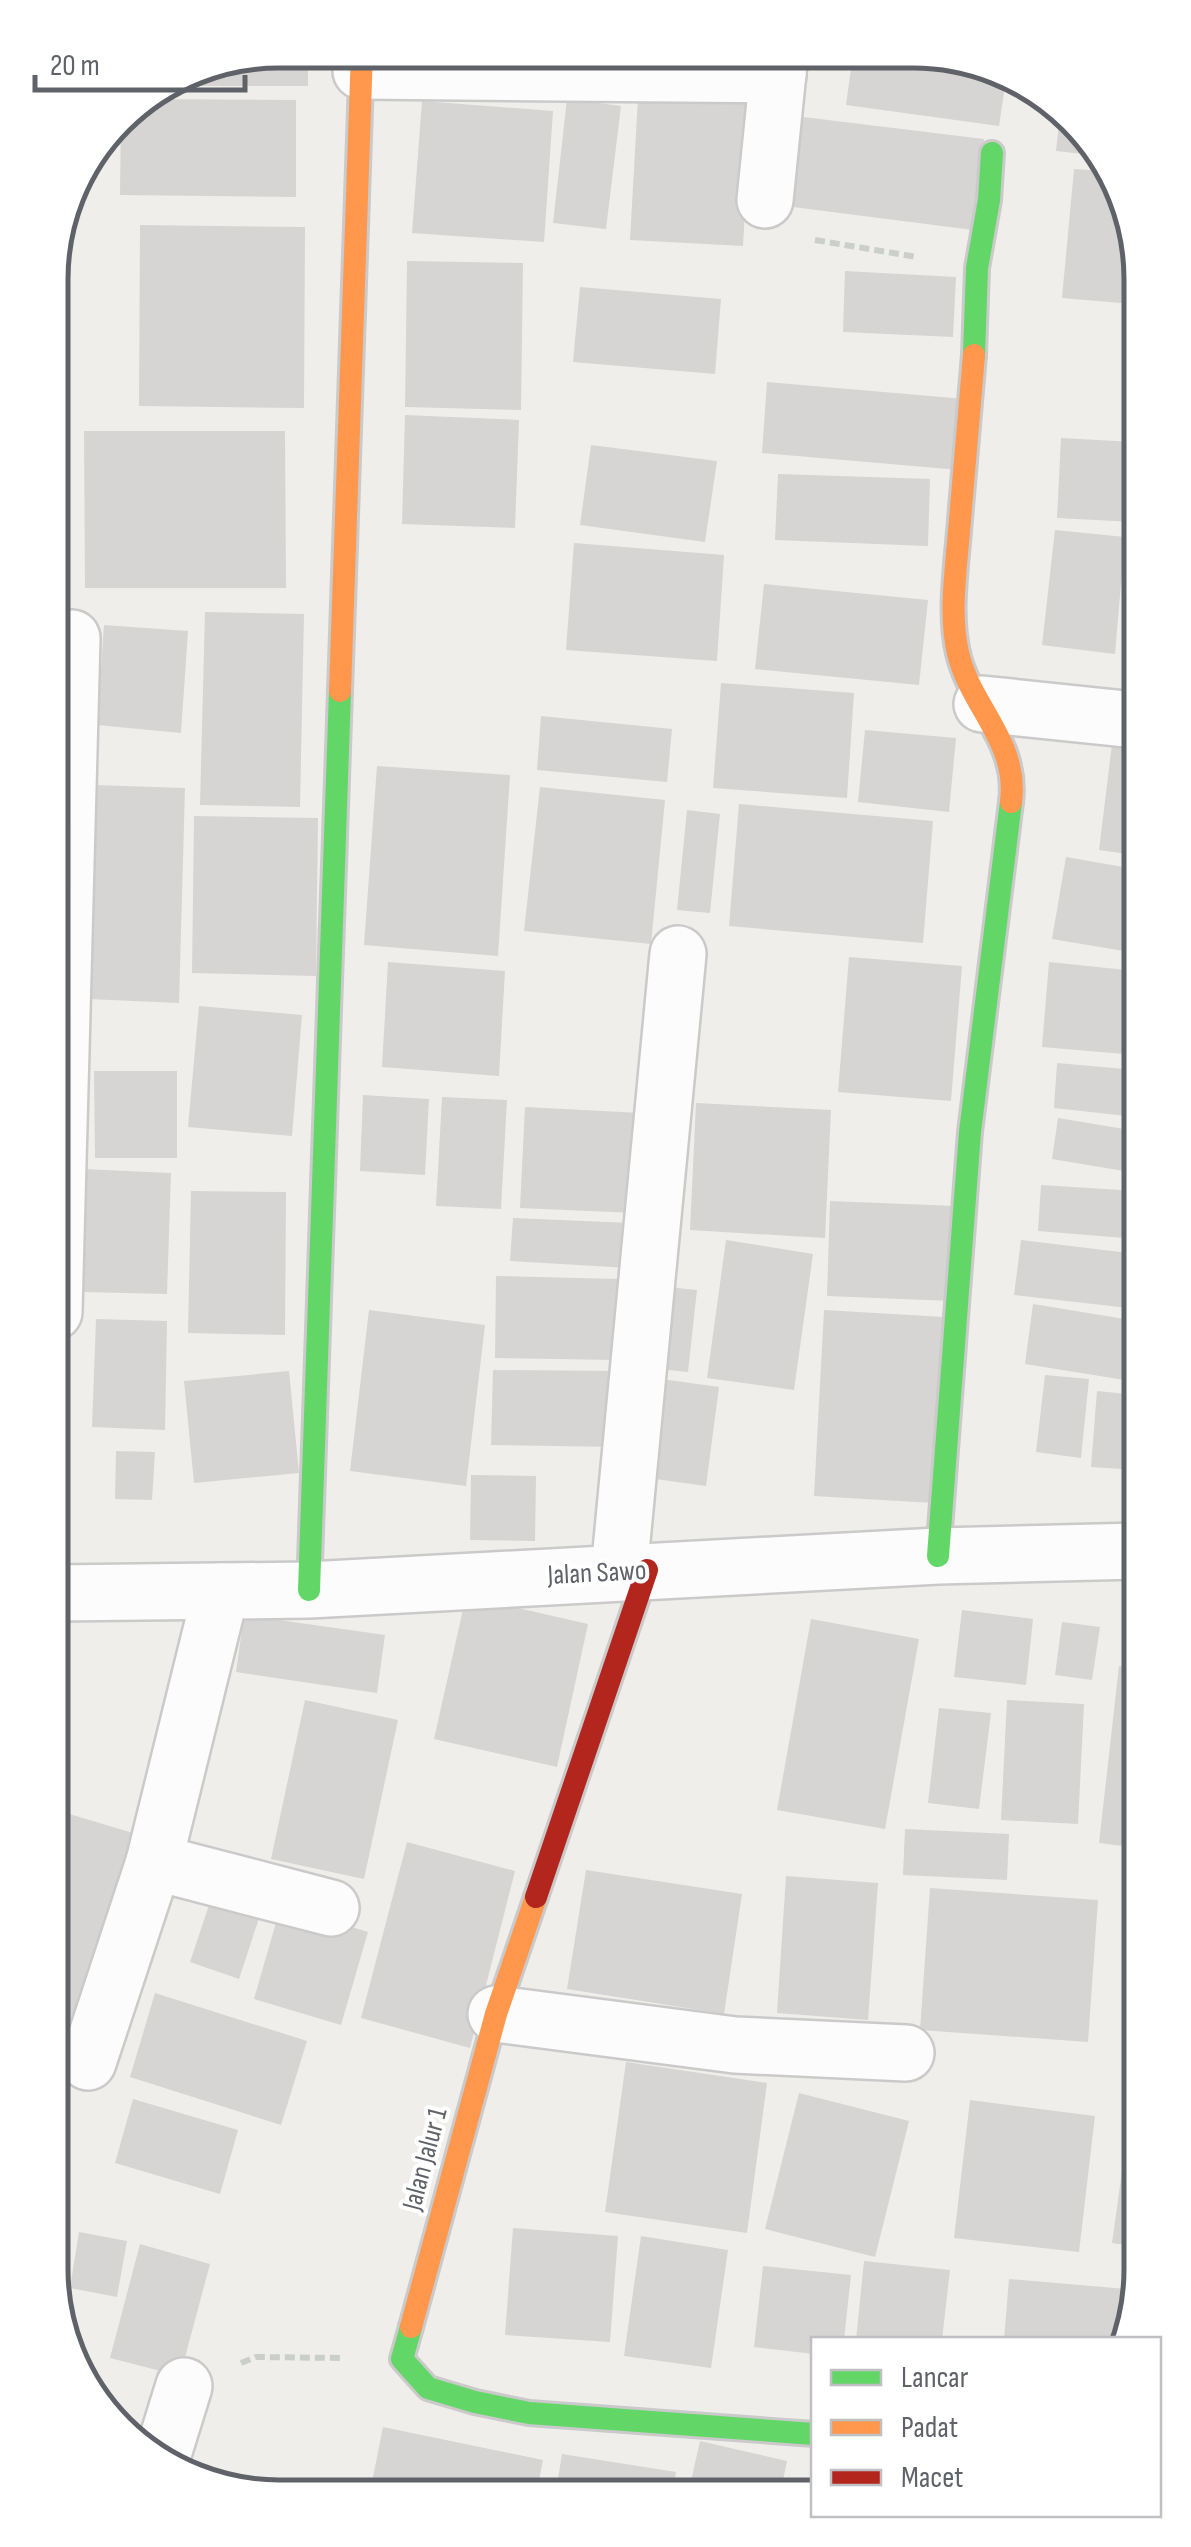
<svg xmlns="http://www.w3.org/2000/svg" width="1191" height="2547" viewBox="0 0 1191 2547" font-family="'Sofia Sans Condensed',sans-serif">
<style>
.building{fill:#d6d5d3}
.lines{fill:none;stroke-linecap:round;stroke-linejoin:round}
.street-casing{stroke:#cbcacb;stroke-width:60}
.fast-casing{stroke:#cacacb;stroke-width:28}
.slow-casing{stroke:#cacacb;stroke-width:28}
.jam-casing{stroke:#cacacb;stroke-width:28}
.path{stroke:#cacfcc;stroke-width:6;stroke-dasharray:10 5;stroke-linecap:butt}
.street{stroke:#fdfcfc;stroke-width:55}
.fast{stroke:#63d668;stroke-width:22}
.slow{stroke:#ff974d;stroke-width:22}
.jam{stroke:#b3261e;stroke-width:22}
.labels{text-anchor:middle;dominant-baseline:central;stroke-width:8;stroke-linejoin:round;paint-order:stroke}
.street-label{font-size:28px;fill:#5f6268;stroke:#fff}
.rim{fill:none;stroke:#5f6268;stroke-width:5}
</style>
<rect width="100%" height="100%" fill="#efeeea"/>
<g class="building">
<path d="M279,50H308V86H161L192,67Z"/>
<path d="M853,54H956L1006,79L999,126L846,105Z"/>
<path d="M638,98L751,104L743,246L630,240Z"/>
<path d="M141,99L296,100V197L120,195L121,116L127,107Z"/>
<path d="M567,99L621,106L606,229L553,223Z"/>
<path d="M422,101L553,111L544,242L412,233Z"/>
<path d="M1061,106L1064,107L1093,155L1056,151Z"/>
<path d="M795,116L984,139L973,230L785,206Z"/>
<path d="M1074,169L1103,171L1133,219V304L1062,298Z"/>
<path d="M140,225L305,227L304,408L139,406Z"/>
<path d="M407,261L523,263L521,410L405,407Z"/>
<path d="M845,271L956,277L953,337L843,332Z"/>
<path d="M580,287L721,299L715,374L573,362Z"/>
<path d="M767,382L965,399L960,470L762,453Z"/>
<path d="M405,415L519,420L515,528L402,524Z"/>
<path d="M84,431H285L286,588H85Z"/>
<path d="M1061,438L1134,442V522L1057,518Z"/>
<path d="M591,445L717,461L705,542L580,525Z"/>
<path d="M778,474L930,479L928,546L775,540Z"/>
<path d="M1055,530L1125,537L1115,654L1042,645Z"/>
<path d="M574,543L724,555L717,661L566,650Z"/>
<path d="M764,584L928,600L919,685L755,669Z"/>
<path d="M205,612L304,614L300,807L200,805Z"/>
<path d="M104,625L188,631L181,733L97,725Z"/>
<path d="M721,683L854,693L847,798L713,788Z"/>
<path d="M541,716L672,729L667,782L537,770Z"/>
<path d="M865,730L956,738L949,812L858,802Z"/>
<path d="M1113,736L1135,739V855L1099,850Z"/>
<path d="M377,766L510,775L498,956L364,945Z"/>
<path d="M94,785L185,788L179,1003L88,999Z"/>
<path d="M540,787L665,800L651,944L524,931Z"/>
<path d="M739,804L933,821L923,943L729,926Z"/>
<path d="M687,810L720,814L710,913L677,910Z"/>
<path d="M194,816L318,818L316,976L192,973Z"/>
<path d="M1066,857L1135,869L1136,953L1052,939Z"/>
<path d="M849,957L962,966L951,1101L838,1092Z"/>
<path d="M388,962L505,971L499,1076L382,1067Z"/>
<path d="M1049,962L1136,971V1055L1042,1047Z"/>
<path d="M199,1006L302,1015L292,1136L188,1127Z"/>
<path d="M1057,1063L1136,1070V1117L1054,1108Z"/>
<path d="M94,1071H177V1158H95Z"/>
<path d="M363,1095L429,1099L425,1175L360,1171Z"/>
<path d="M442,1097L507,1100L501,1209L436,1206Z"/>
<path d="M696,1103L831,1110L825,1238L690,1230Z"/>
<path d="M525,1107L641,1113L636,1213L520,1208Z"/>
<path d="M1058,1118L1136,1131V1173L1052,1159Z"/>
<path d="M83,1169L171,1173L167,1294L81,1292Z"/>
<path d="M1041,1185L1137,1191V1239L1038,1231Z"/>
<path d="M191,1191L286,1192L285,1335L188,1333Z"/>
<path d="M830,1201L955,1206L952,1301L827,1296Z"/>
<path d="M513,1218L631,1223L629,1268L510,1261Z"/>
<path d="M726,1240L813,1254L794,1390L707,1378Z"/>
<path d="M1021,1240L1137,1254V1309L1014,1295Z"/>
<path d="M496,1276L619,1279L617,1360L495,1358Z"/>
<path d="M658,1286L697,1290L688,1372L649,1368Z"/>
<path d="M1033,1304L1137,1321V1382L1025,1364Z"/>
<path d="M369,1310L485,1325L466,1486L350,1471Z"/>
<path d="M824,1310L944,1317L933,1503L814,1496Z"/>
<path d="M96,1319L167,1321L165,1430L92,1427Z"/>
<path d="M493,1370L617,1371L616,1447L491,1445Z"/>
<path d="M289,1371L299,1473L194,1483L184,1381Z"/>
<path d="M1045,1375L1089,1379L1081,1458L1036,1452Z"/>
<path d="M654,1378L719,1387L706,1486L641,1477Z"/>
<path d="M1097,1391L1137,1395L1138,1470L1091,1467Z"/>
<path d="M116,1451L155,1452L152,1500L115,1499Z"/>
<path d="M471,1475L536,1476L535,1541L470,1540Z"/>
<path d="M466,1596L588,1624L557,1767L434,1739Z"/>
<path d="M962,1610L1033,1619L1026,1685L954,1677Z"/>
<path d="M244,1615L385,1635L377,1693L236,1672Z"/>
<path d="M811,1619L919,1639L885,1829L777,1810Z"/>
<path d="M1062,1622L1100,1627L1092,1680L1055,1675Z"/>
<path d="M1119,1666L1138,1668L1139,1848L1099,1843Z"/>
<path d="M305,1700L398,1720L364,1879L271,1859Z"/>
<path d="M1007,1700L1084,1704L1078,1824L1001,1820Z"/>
<path d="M939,1708L991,1713L979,1809L928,1803Z"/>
<path d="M56,1810L143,1836L77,2060L57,2054Z"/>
<path d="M905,1829L1009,1834L1007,1880L903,1875Z"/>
<path d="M407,1842L515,1871L470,2048L361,2018Z"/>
<path d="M586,1870L742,1894L724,2014L567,1989Z"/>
<path d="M786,1876L878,1883L868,2020L777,2013Z"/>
<path d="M930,1888L1098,1900L1088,2042L920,2030Z"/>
<path d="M214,1890L263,1906L239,1979L190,1962Z"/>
<path d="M281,1905L368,1932L341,2025L254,1999Z"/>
<path d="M155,1993L307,2041L281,2125L130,2077Z"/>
<path d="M626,2062L767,2083L747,2233L605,2212Z"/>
<path d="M799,2093L909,2121L875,2257L765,2229Z"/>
<path d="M133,2099L238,2130L220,2194L115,2163Z"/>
<path d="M970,2100L1095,2116L1079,2252L954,2238Z"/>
<path d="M1130,2114L1140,2116V2247L1112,2243Z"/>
<path d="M513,2228L618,2236L610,2342L505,2335Z"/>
<path d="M79,2232L127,2241L117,2297L70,2288Z"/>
<path d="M641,2236L728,2250L711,2368L624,2356Z"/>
<path d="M140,2244L210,2264L180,2376L110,2358Z"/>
<path d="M864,2261L950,2270L942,2340H856Z"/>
<path d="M763,2266L851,2275L844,2340H814V2354L754,2347Z"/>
<path d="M1009,2279L1138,2290L1117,2340H1004Z"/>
<path d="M383,2427L543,2460L537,2491L370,2492Z"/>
<path d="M700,2441L787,2461L781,2490H689Z"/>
<path d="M562,2454L676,2472L673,2491H556Z"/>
</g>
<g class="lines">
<g class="street-casing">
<g id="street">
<path d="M361,71L778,75"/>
<path d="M765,200L780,53"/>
<path d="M982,704L1135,720"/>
<path d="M54,1312L72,638"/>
<path d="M619,1572L678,954"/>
<path d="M55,1593L309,1590L938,1556L1138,1551"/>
<path d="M154,1862L331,1908"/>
<path d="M496,2014L735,2045L906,2053"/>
<path d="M88,2062L154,1862L221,1591"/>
<path d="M162,2457L184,2386"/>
</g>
</g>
<g class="fast-casing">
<g id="fast">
<path d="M974,355L977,268L989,200L992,153"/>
<path d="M938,1556L970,1132L1011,802"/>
<path d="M309,1590L340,691"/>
<path d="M411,2327L402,2359L428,2388L475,2402L529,2413L814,2434"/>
</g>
</g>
<g class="slow-casing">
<g id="slow">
<path d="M974,355C969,413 964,472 959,531C956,570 949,614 958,653C970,706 1019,742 1011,802"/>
<path d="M340,691L362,51"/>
<path d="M411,2327L496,2014L536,1897"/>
</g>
</g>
<g class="jam-casing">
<path id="jam" d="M536,1897L647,1570"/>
</g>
<g class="path">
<path d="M815,240L917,257"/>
<path d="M241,2363L256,2357L342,2358"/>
</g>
<use href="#street" class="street"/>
<use href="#fast" class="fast"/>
<use href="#slow" class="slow"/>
<use href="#jam" class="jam"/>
</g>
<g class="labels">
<g class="street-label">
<text transform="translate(597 1573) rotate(-3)">Jalan Sawo</text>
<text transform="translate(425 2159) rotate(-75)">Jalan Jalur 1</text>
</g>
</g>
<path d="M0 0H1191V2547H0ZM279 68H913A211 211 0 0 1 1124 279V2269A211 211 0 0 1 913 2480H279A211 211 0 0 1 68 2269V279A211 211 0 0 1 279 68Z" fill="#fff" fill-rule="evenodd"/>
<path class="rim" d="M279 68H913A211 211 0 0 1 1124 279V2269A211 211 0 0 1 913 2480H279A211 211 0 0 1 68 2269V279A211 211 0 0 1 279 68Z"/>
<rect x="811" y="2337" width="350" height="180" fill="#ffffff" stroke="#bfc0c3" stroke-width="2.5"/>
<rect x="831" y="2370" width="50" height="15" fill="#63d668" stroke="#bfc0c3" stroke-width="2.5"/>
<text x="901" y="2387" font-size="30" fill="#5f6268">Lancar</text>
<rect x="831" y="2420" width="50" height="15" fill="#ff974d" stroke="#bfc0c3" stroke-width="2.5"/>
<text x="901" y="2437" font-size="30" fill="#5f6268">Padat</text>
<rect x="831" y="2470" width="50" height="15" fill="#b3261e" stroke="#bfc0c3" stroke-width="2.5"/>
<text x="901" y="2487" font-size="30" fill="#5f6268">Macet</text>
<path d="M35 75v15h210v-15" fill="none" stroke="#5f6268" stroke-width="5"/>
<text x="50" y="75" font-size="30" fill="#5f6268" stroke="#ffffff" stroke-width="8" paint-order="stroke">20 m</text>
</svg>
